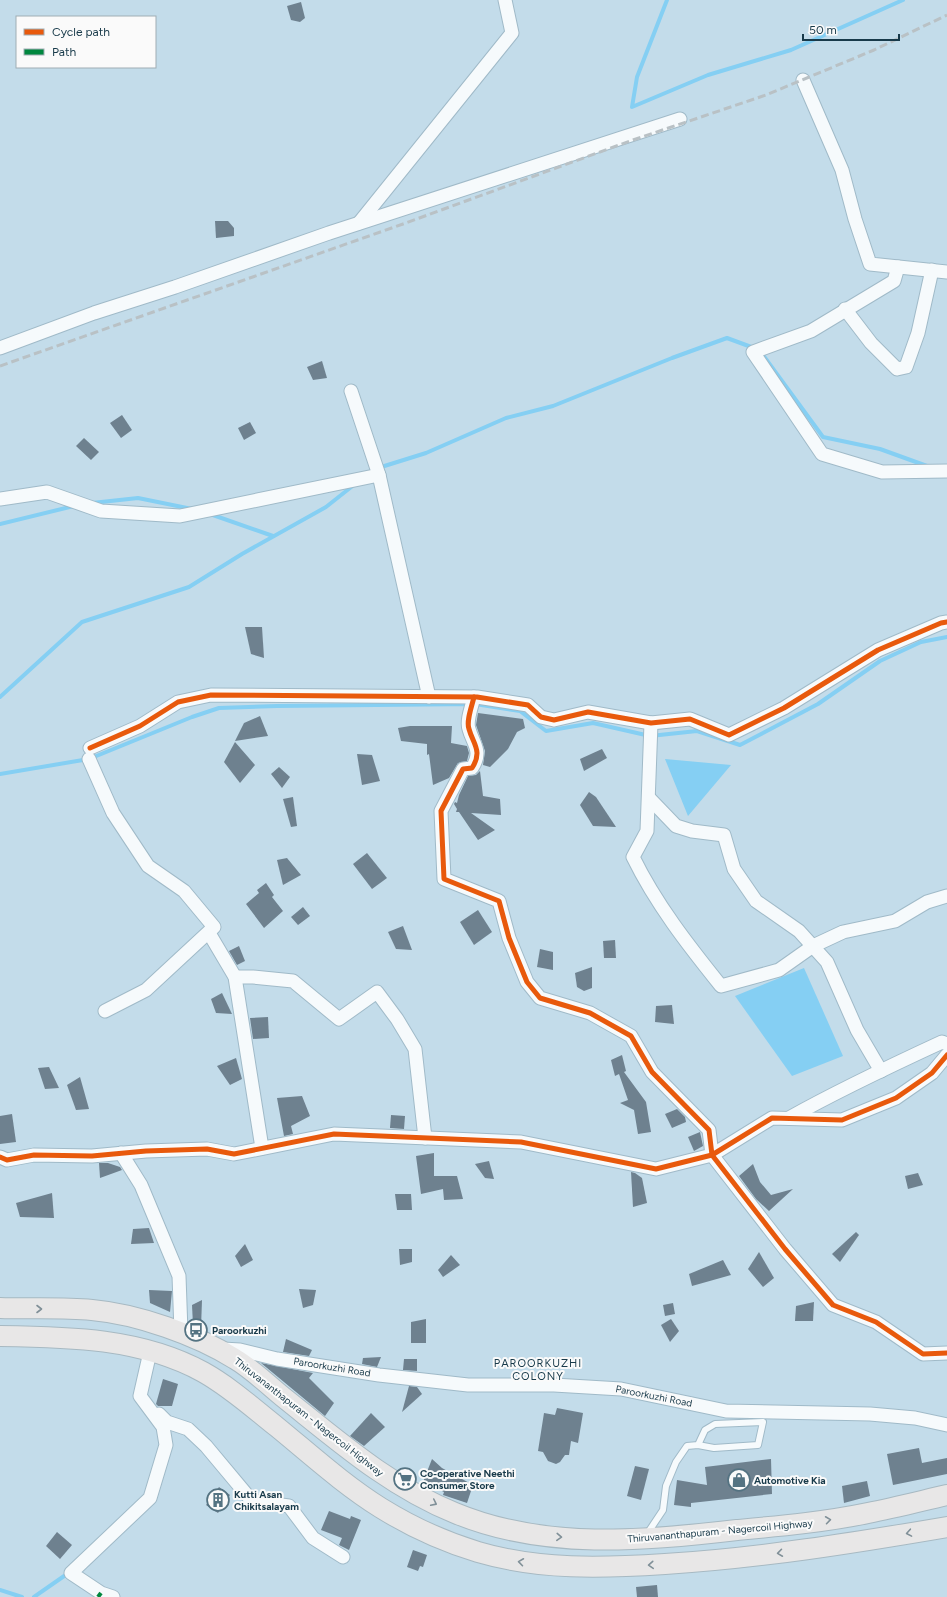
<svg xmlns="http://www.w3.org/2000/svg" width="947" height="1597" viewBox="0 0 947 1597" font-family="Figtree,sans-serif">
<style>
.water{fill:#85cff3}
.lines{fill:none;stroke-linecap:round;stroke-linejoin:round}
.stream{stroke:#85cff3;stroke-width:4}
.building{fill:#6e818f}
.lane-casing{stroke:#a0bac8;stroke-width:8}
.street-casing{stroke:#a0bac8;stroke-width:15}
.primary-casing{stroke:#a7b9c2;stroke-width:22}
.lane{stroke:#f6fafc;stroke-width:6}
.street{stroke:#f6fafc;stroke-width:13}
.primary{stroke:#e8e7e7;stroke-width:20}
.rail{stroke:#b9c1c5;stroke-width:3;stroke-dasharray:8 4;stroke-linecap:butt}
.quiet{stroke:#00873e;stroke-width:4;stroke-dasharray:8 4;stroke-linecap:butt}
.cycleway-casing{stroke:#fafafa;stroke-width:8}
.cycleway{stroke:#e8590c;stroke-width:5}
.oneway{stroke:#809098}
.labels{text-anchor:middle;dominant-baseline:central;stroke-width:4;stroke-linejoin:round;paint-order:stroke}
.poi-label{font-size:10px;font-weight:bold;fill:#183a4a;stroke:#fafafa;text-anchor:start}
.street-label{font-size:10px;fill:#183a4a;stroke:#fafafa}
.neighbourhood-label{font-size:11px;letter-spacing:1px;fill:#183a4a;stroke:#fafafa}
</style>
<rect width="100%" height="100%" fill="#c3dcea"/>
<g class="water">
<path d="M665,759L731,765L688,816Z"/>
<path d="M804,968L843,1056L792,1076L735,996Z"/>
</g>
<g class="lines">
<g class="stream">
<path d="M667,0L637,77L632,107L708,75L791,50L903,0"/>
<path d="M760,351L823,437L880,449L927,466"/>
<path d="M378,468L426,453L506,418L553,406L672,358L727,338L754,348"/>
<path d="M92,503L138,498L192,509"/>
<path d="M210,514L273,536"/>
<path d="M0,524L74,506"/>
<path d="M0,697L82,622L189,587L242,554L326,507L355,484"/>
<path d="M0,774L89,759L192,717L219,708L277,706L475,704L520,711L546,731L593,723L650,736L697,731L740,745L818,704L880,661L921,642L947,637"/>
<path d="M0,1590L22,1597"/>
<path d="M34,1597L67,1574L68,1575"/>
</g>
</g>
<g class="building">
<path d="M301,2L305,18L300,22L291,20L287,6Z"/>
<path d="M215,221H228L234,228V236L216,238Z"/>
<path d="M322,361L327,378L313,380L307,367Z"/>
<path d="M122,415L132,430L121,438L110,423Z"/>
<path d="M250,422L256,433L244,440L238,428Z"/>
<path d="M84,438L99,452L91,460L76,446Z"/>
<path d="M245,627H262L264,658L251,654Z"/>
<path d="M478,713L523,719L525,728L517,732L508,749L490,767L483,765L485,751L476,725Z"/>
<path d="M260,716L268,736L235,741L244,723Z"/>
<path d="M410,726H452L451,743L467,746L469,753L467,761L458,763L449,778L433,785L429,754L427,755V744L401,741L398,728Z"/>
<path d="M235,742L255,765L240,783L224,762Z"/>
<path d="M602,749L607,758L584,771L580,759Z"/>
<path d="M357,754L372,755L380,781L362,785Z"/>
<path d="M279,767L290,777L282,788L271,774Z"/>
<path d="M480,771L483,796L500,799L501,815L471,813L495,830L478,840L459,812H456L457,809L454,804L455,802L457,803L459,795L468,776L476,775Z"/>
<path d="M589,792L596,797L616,827L593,826L580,805Z"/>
<path d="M293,797L297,826L291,827L283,799Z"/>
<path d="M367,853L387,878L372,889L353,864Z"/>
<path d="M287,858L301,875L283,885L277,860Z"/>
<path d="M266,883L274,895L272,897L283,911L264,928L246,904L259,893L257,890Z"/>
<path d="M303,907L310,916L298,925L291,917Z"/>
<path d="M478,910L492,932L474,945L460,922Z"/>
<path d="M403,926L412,950L396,949L388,932Z"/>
<path d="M615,940L616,958H604L603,941Z"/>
<path d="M239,946L245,961L237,965L229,951Z"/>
<path d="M540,949L553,952V970L537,967Z"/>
<path d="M592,967V988L584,991L577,987L575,973Z"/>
<path d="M222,993L232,1014L216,1013L211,999Z"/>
<path d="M672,1005L674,1024L655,1022L656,1006Z"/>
<path d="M268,1017L269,1038L253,1039L250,1018Z"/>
<path d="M622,1055L626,1071L624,1072L646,1102L651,1132L638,1134L634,1110L620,1103L628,1100L619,1074L615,1076L611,1060Z"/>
<path d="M236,1058L242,1079L230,1085L217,1066Z"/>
<path d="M49,1067L59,1088L45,1089L38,1068Z"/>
<path d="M80,1077L89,1109L76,1110L67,1085Z"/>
<path d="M302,1096L310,1116L291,1126L293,1134L284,1136L277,1098Z"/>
<path d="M677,1109L685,1117L686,1122L672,1128L665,1114Z"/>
<path d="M12,1114L16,1142L0,1144V1116Z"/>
<path d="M391,1115L405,1116L404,1129L390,1128Z"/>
<path d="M700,1132L703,1146L694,1151L688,1137Z"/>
<path d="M434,1153V1176H457L463,1199L444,1200L443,1189L421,1194L416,1156Z"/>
<path d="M489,1161L494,1179L485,1178L475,1164Z"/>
<path d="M99,1163H108L120,1167L122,1170L100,1178Z"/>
<path d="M753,1164L760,1182L771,1195L793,1189L769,1211L756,1199L739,1176Z"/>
<path d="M631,1172L635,1173L642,1178L647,1203L633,1207Z"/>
<path d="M918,1173L923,1185L908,1189L905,1176Z"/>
<path d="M52,1193L54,1218L20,1217L16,1203Z"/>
<path d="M395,1194H411L412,1210H397Z"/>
<path d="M149,1228L154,1243L131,1244L133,1229Z"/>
<path d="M856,1232L859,1235L840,1262L832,1254Z"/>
<path d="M245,1244L253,1260L241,1267L235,1256Z"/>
<path d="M399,1249H412V1262L400,1265Z"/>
<path d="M759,1252L774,1278L763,1287L748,1269Z"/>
<path d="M451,1255L460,1265L443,1277L438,1270Z"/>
<path d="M723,1260L731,1275L692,1286L689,1274Z"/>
<path d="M299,1289L316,1290L313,1305L303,1308Z"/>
<path d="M149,1290L172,1291L170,1312L150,1303Z"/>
<path d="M202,1300L201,1328L193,1325L192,1305Z"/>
<path d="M814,1302L813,1321H795L796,1306Z"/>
<path d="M673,1303L675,1314L665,1316L663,1305Z"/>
<path d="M426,1319V1343H411V1322Z"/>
<path d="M671,1319L679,1331L670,1342L661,1325Z"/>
<path d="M286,1339L312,1350L309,1356L283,1352Z"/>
<path d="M381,1357L377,1367L362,1364L363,1358Z"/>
<path d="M404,1359H417V1371L403,1370Z"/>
<path d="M261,1363L313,1373L309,1378L334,1403L325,1416Z"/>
<path d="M163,1379L178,1384L172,1406H158L156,1404Z"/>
<path d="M409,1386L417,1387L422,1394L402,1412Z"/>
<path d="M557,1408L583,1413L578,1443L571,1441L569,1455H565L560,1462L556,1464L548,1461L543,1452L538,1451L544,1413L555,1415Z"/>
<path d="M371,1413L385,1427L364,1446L350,1436Z"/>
<path d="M919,1448L922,1463L947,1458V1474L893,1485L887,1454Z"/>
<path d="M432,1459L442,1468L473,1485L467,1503L443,1495L444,1492L423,1482Z"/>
<path d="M771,1459L772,1494L691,1503V1507L674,1505L677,1480L707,1485L705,1467Z"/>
<path d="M635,1466L649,1469L641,1500L627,1496Z"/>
<path d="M867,1481L870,1496L844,1503L842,1486Z"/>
<path d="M219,1487L230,1495L218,1513L206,1505Z"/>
<path d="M329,1511L350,1519L351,1516L361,1520L349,1550L339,1545L342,1538L321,1530Z"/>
<path d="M57,1532L72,1545L60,1559L46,1546Z"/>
<path d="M413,1550L427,1555L423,1567L420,1566L418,1571L407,1567Z"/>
<path d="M657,1585L658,1597H637L636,1587Z"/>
</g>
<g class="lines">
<g class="lane-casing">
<path id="lane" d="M647,1534L663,1510L666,1486L676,1462L687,1446L698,1445L714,1448L758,1445L763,1422L715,1424L705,1430L698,1445"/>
</g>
<g class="street-casing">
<g id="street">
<path d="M803,80L842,170L855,219L870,264L947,272"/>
<path d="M359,223L512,33L505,0"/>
<path d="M898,267L894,281L811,331L753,352L822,454L882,472L947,471"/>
<path d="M845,309L871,343L897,369L906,367L918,333L932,270"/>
<path d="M0,348L94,313L175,287L329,233L680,119"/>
<path d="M351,391L379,475L429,697"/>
<path d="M0,499L47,492L101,511L180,516L379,475"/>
<path d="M474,697C472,706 466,721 469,729C473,744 483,751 472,768L463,769L441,811L444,879L499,901L509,938L527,982L540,998L590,1013L631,1036L652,1072L709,1130L712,1155L785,1249L833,1305L876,1322L923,1354L947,1353"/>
<path d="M651,723L647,831L633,857C656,904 688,945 721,986L779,970L813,946L843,932L895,921L927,902L947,896"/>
<path d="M90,748L140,726L178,702L211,695L477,697L528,705L541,717L554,720L588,712L651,723L690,719L729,735L784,708L878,650L941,623L947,622"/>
<path d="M89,759L113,813L148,866L184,891L214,927L146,990L105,1011"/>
<path d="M650,799L676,826L692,831L724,835L734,869L756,901L799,931L827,962L857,1030L881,1071"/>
<path d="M209,933L235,977L262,1148"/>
<path d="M235,977H253L293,981L339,1019L377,992L397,1019L415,1049L425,1138"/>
<path d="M789,1118C839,1090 890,1066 942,1042L947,1044"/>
<path d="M121,1153L141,1185L179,1276L181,1332"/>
<path d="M0,1157L7,1160L34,1155L92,1156L146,1151L207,1149L234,1154L334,1134L521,1142L656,1169L712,1155L772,1118L842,1120L896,1098L932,1073L947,1055"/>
<path d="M223,1349L240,1350L277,1359L379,1375L468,1385H554L621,1389L726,1411L870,1414L915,1418L947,1425"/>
<path d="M159,1414L167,1422L188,1429L206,1446L252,1501L289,1506L313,1538L343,1557"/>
<path d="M113,1597L101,1593L71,1573L150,1498L166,1445L163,1427L140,1396L150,1352"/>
</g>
</g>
<g class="primary-casing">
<g id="primary">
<path d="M0,1308C30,1309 61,1307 92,1310C137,1314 197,1335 235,1359C252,1369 267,1384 283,1397C337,1440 390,1487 455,1513C544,1550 644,1541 737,1530C780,1526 825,1522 868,1513C894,1508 921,1501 947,1495"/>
<path d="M0,1336C69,1337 141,1338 203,1372C230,1387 253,1408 277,1427C310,1454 344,1485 381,1508C410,1526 445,1542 478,1552C539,1570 602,1568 665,1564C760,1558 853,1543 947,1527"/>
</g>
</g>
<use href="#lane" class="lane"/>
<use href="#street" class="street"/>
<use href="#primary" class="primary"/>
<path class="rail" d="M0,366L403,224L630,141L766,95L874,50L947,15"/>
<path class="quiet" d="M98,1597L101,1593"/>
<g class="cycleway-casing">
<g id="cycleway">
<path d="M474,697C472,706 466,721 469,729C473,744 483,751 472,768L463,769L441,811L444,879L499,901L509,938L527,982L540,998L590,1013L631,1036L652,1072L709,1130L712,1155L785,1249L833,1305L876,1322L923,1354L947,1353"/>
<path d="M90,748L140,726L178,702L211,695L477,697L528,705L541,717L554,720L588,712L651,723L690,719L729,735L784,708L878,650L941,623L947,622"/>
<path d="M0,1157L7,1160L34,1155L92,1156L146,1151L207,1149L234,1154L334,1134L521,1142L656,1169L712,1155L772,1118L842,1120L896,1098L932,1073L947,1055"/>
</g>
</g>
<use href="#cycleway" class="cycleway"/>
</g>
<defs><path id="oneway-chevron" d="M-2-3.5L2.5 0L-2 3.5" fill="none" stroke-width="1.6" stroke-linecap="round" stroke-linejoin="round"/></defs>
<g class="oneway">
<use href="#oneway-chevron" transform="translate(39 1309)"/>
<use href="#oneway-chevron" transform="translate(434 1503) rotate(26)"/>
<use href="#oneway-chevron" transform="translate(828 1520) rotate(-8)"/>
<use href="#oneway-chevron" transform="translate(909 1533) rotate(170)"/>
<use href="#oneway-chevron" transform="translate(559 1537) rotate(3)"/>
<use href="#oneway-chevron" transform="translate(780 1553) rotate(172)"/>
<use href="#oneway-chevron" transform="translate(521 1562) rotate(-172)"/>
<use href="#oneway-chevron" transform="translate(651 1565) rotate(176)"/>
</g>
<defs>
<g id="bus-ring" transform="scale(1.15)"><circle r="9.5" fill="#fafafa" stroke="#547382" stroke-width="1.5"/><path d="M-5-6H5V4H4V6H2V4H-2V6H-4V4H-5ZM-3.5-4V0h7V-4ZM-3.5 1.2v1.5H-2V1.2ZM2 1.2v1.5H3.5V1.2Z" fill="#547382"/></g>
<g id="supermarket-ring" transform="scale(1.15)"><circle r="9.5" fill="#fafafa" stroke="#547382" stroke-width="1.5"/><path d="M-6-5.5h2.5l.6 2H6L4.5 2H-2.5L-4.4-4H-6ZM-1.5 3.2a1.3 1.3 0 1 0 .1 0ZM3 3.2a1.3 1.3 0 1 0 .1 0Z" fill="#547382"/></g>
<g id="shop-ring" transform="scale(1.15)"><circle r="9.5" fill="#fafafa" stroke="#547382" stroke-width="1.5"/><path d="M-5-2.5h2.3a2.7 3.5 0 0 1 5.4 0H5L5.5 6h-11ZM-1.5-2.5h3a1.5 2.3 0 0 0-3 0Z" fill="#547382"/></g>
<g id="building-ring" transform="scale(1.15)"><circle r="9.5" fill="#fafafa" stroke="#547382" stroke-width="1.5"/><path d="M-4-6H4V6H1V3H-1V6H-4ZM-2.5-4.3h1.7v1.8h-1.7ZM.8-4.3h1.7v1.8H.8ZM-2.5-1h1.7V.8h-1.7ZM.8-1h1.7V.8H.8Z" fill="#547382"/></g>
</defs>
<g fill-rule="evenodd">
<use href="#bus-ring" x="196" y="1330"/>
<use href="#supermarket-ring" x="405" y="1479"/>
<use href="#shop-ring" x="739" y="1480"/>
<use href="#building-ring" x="218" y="1500"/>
</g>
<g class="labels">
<g class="poi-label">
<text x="212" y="1330">Paroorkuzhi</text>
<text x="420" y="1473">Co-operative Neethi<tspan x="420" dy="12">Consumer Store</tspan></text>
<text x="754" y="1480">Automotive Kia</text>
<text x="234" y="1494">Kutti Asan<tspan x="234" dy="12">Chikitsalayam</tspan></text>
</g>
<g class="street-label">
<text transform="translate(332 1367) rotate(9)">Paroorkuzhi Road</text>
<text transform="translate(654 1396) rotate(11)">Paroorkuzhi Road</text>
<text transform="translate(309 1417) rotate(38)">Thiruvananthapuram - Nagercoil Highway</text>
<text transform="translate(720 1531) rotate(-5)">Thiruvananthapuram - Nagercoil Highway</text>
</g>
<g class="neighbourhood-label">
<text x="538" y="1363">PAROORKUZHI<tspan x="538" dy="13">COLONY</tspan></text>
</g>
</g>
<rect x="16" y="16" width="140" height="52" fill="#fafafa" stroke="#a0adb4"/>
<rect x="24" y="29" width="20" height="6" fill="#e8590c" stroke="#a0adb4"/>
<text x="52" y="36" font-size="12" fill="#183a4a">Cycle path</text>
<rect x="24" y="49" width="20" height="6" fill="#00873e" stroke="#a0adb4"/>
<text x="52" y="56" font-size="12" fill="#183a4a">Path</text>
<path d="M803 34v6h96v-6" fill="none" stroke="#183a4a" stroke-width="2"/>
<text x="809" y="34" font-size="12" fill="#183a4a" stroke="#fafafa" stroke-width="3" paint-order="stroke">50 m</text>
</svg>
